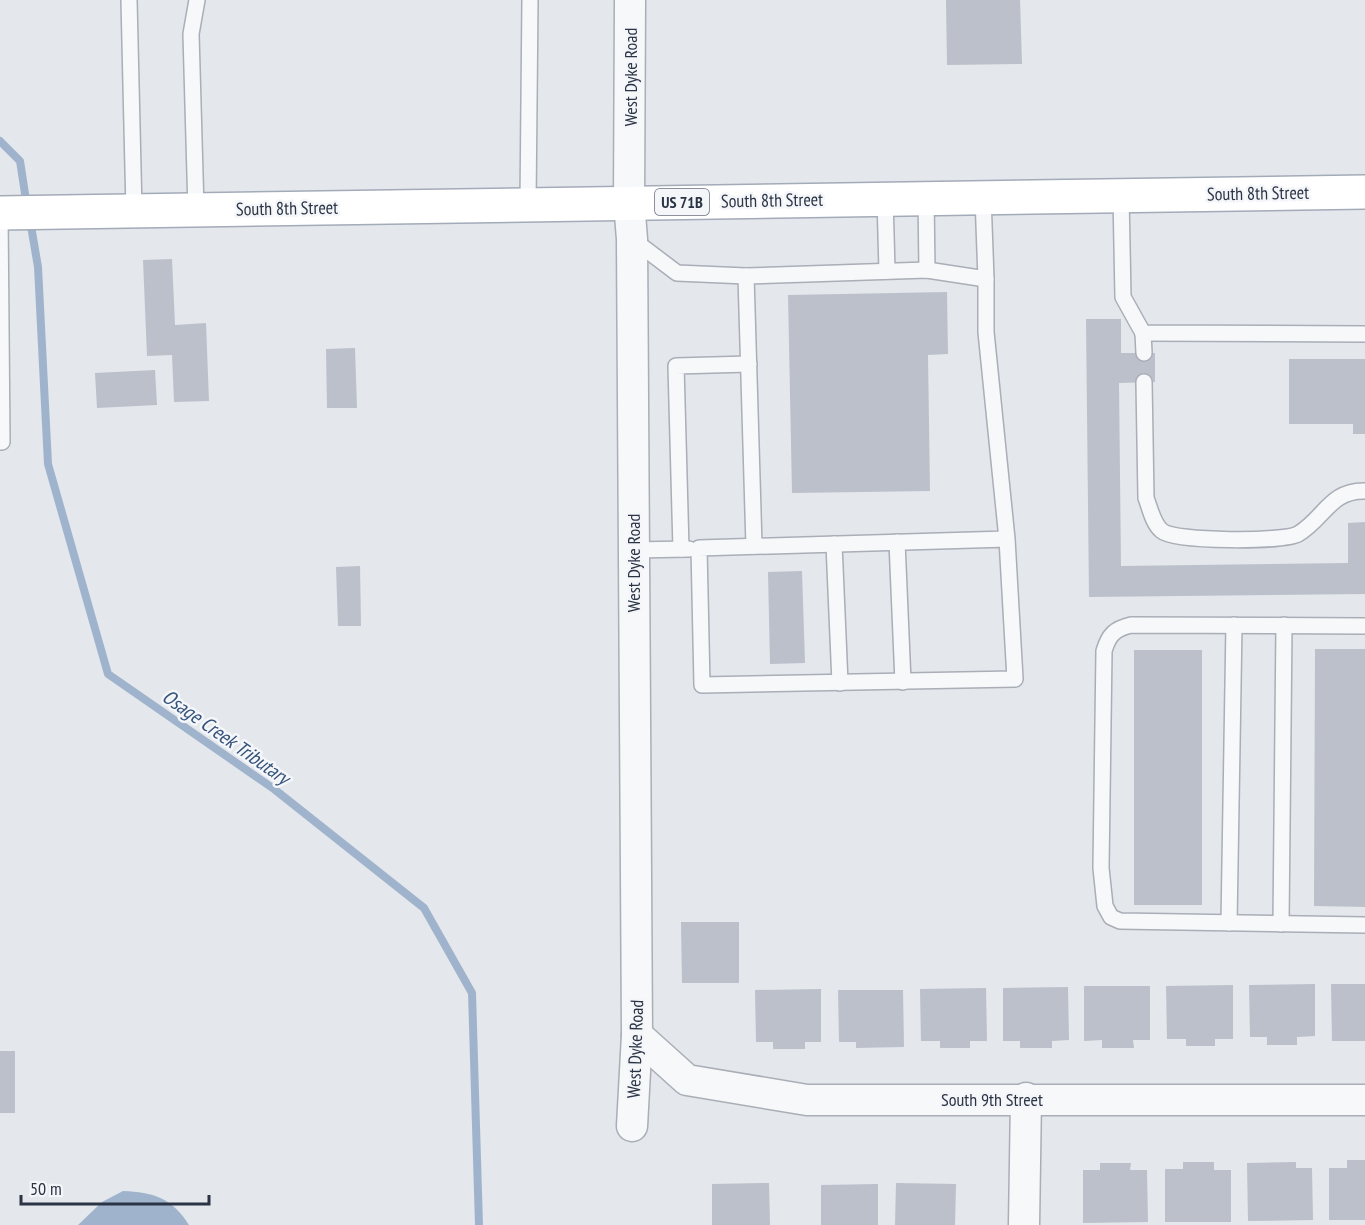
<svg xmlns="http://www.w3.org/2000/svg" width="1365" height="1225" viewBox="0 0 1365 1225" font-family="'PT Sans Narrow',sans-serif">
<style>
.water{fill:#9fb4cc}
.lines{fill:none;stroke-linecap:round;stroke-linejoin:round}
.stream{stroke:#9fb4cc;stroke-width:8}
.building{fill:#bbc0ca}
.lane-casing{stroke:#a9aeb7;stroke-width:18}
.street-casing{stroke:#a9aeb7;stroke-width:33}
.primary-casing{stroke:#a3abb8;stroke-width:36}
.lane{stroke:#f7f8fa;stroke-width:15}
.street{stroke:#f7f8fa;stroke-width:30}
.primary{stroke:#fff;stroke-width:33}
.labels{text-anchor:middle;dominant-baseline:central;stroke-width:5;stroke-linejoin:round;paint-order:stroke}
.shield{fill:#f4f6f9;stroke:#676e7b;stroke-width:1.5}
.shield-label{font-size:16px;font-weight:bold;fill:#2b3445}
.street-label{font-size:18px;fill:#2b3445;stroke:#f4f6f9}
.water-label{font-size:20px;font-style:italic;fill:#34527a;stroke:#f4f6f9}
</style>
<rect width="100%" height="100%" fill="#e4e7ec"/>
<path class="water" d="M123,1191C153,1192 172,1198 189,1225H78L102,1202Z"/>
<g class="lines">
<g class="stream">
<path d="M0,141L20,161L26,200"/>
<path d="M31,226L38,267L48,464L108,674L274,789L424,908L472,993L479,1225"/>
</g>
</g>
<g class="building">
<path d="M946,0H1020L1022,64L947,65Z"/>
<path d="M172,259L175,325L206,323L209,401L174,402L172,355L147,356L143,260Z"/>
<path d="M947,292L948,354L928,355L930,491L792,493L788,295Z"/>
<path d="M1086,319H1121V353H1155V382L1119,383L1121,566L1348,563V523L1365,522V594L1089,597Z"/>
<path d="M355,348L357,408H327L326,349Z"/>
<path d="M1289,359H1365V434H1353V424H1289Z"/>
<path d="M155,370L157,405L97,408L95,373Z"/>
<path d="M360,566L361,626H338L336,567Z"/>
<path d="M802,571L805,663L770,664L768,572Z"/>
<path d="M1315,649H1365V907L1314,906Z"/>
<rect x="1134" y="650" width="68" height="255"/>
<path d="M681,922H739V983H682Z"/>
<path d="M1315,984V1036L1297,1037V1045H1267V1037H1250L1249,985Z"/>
<path d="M1331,984H1365V1041H1332Z"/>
<path d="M1233,985V1039H1215V1046H1186V1039H1167L1166,986Z"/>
<path d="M1084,986H1150V1040H1133L1134,1048H1102V1040L1084,1041Z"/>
<path d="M1068,987L1069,1040L1052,1041V1048H1020V1041H1003V988Z"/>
<path d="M986,988L987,1041H970V1048H940V1041H921L920,989Z"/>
<path d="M821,989V1042H805V1049H773V1042H756L755,990Z"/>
<path d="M838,990H903L904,1047L856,1048V1042H839Z"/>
<rect x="0" y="1051" width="15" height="62"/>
<path d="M1347,1160H1365V1220H1329V1168H1347Z"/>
<path d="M1183,1162H1214V1170H1231V1222H1165V1169H1183Z"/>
<path d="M1296,1162V1168H1312L1313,1220L1248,1221L1247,1163Z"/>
<path d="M1100,1163H1131L1130,1170H1147L1148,1222L1083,1223V1170H1100Z"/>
<path d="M769,1183L770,1225H712V1184Z"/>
<path d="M896,1183L956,1184L955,1225H895Z"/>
<path d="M878,1184V1225H821V1185Z"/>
</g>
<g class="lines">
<g class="lane-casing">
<g id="lane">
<path d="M129,0L134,211"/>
<path d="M1121,195L1123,297L1143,333L1365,334"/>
<path d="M885,198L887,271"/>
<path d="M926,198L927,270"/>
<path d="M528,204L530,0"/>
<path d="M196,210L191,34L197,0"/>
<path d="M632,239L677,273L746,276L927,270L986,279L983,197"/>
<path d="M746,276L754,546"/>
<path d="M986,279V332L1007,539L1015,679L702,685L699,548L1007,539"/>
<path d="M1143,333L1144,353"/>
<path d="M1144,382L1146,498C1150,508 1153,524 1162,531C1175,542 1284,542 1298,534C1324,519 1330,490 1365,491"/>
<path d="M0,442H2L0,213"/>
<path d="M897,542L903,682"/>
<path d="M834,544L840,683"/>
<path d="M681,549L676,366L749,364"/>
<path d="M632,550L689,549"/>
<path d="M1365,626L1131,625C1115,629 1109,634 1104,651L1101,868L1105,906L1111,917L1120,921L1365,925"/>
<path d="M1229,923L1234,625"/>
<path d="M1281,924L1284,625"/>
</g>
</g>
<g class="street-casing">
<g id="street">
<path d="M630,0L629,202L632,239L637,1035L632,1126"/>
<path d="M637,1035L687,1080L807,1100H1365"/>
<path d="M1024,1225L1026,1098"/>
</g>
</g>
<g class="primary-casing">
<path id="primary" d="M0,213L1365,192"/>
</g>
<use href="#lane" class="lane"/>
<use href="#street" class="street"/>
<use href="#primary" class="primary"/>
</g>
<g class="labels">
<rect class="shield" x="655" y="189" width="54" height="26" rx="4.5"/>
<g class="shield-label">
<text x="682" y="202">US 71B</text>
</g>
<g class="street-label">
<text transform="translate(630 77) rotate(-90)">West Dyke Road</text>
<text transform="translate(1258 193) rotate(-1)">South 8th Street</text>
<text transform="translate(772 200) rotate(-1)">South 8th Street</text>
<text transform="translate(287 208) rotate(-1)">South 8th Street</text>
<text transform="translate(633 563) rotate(-90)">West Dyke Road</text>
<text transform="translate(635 1049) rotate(-88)">West Dyke Road</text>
<text x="992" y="1099">South 9th Street</text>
</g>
<g class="water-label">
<text transform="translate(226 737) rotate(35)">Osage Creek Tributary</text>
</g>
</g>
<path d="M21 1195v9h188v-9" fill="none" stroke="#2b3445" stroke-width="3"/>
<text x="30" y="1195" font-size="18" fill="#2b3445" stroke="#f4f6f9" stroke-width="4.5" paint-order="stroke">50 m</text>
</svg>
